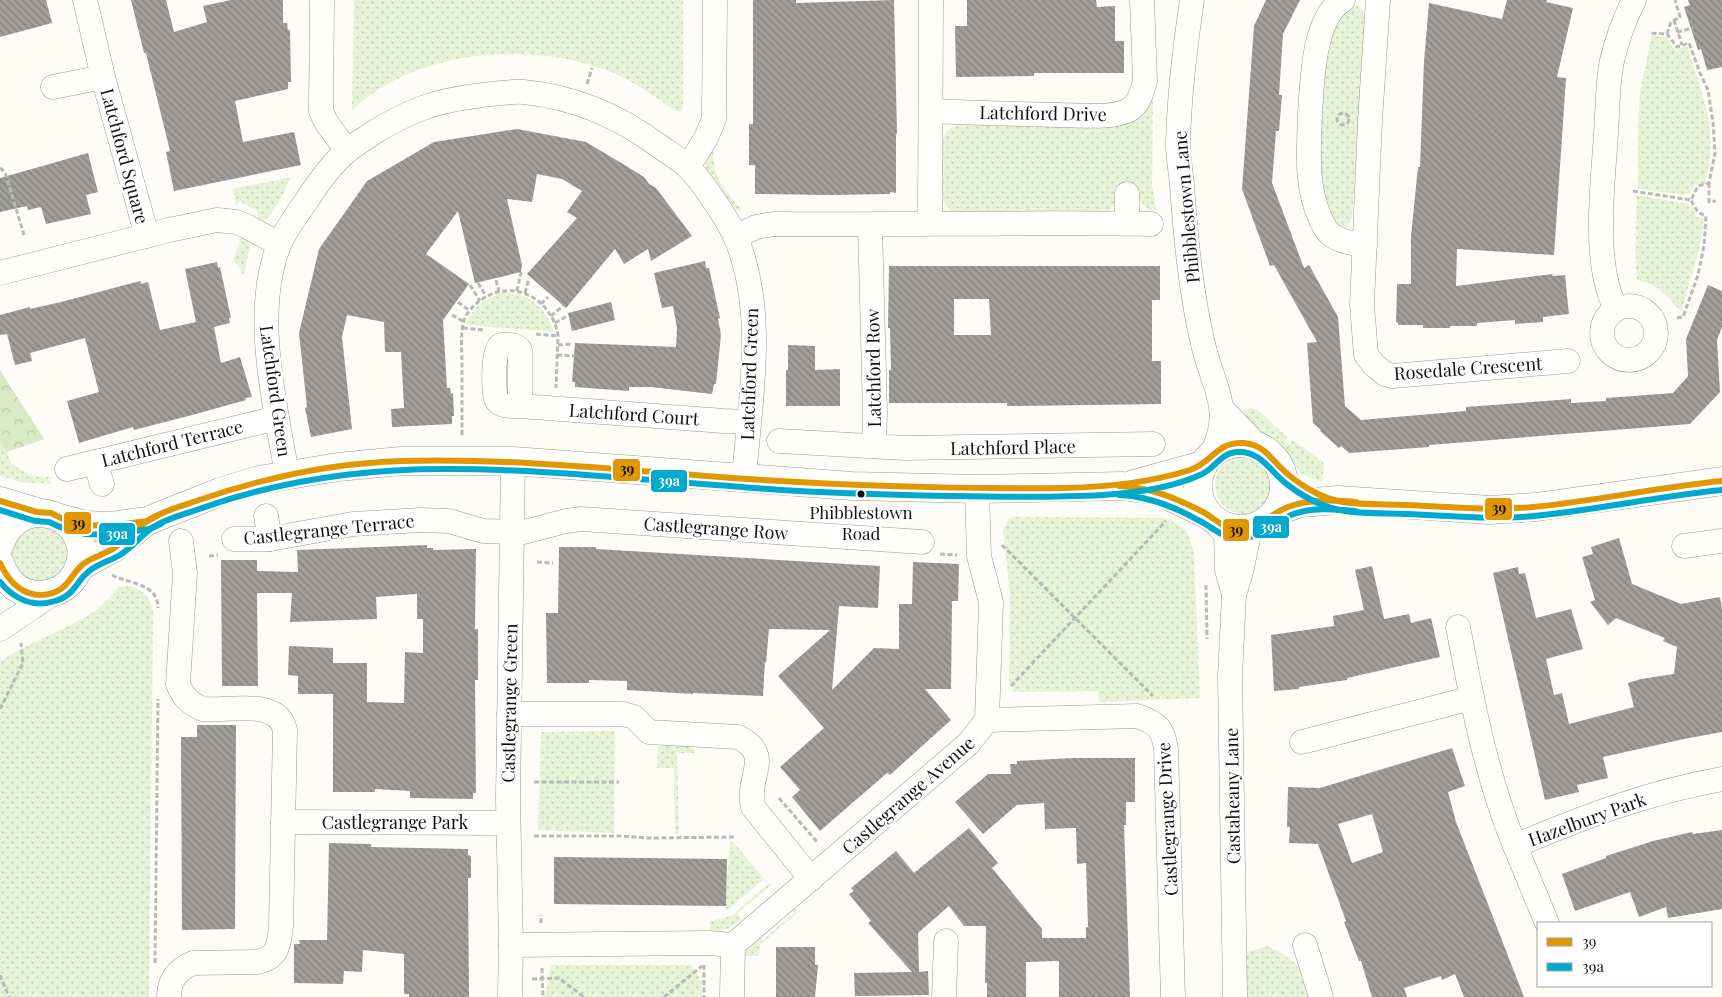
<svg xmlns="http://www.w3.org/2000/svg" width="1722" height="997" viewBox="0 0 1722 997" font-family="'Playfair Display',serif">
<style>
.grass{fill:url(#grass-dots)}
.forest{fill:url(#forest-crowns)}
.building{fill:url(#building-back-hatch);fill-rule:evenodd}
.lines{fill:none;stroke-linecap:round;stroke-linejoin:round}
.minor-casing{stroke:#979795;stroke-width:25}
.tertiary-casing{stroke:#979795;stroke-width:29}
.path{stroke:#b9b9b8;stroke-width:3;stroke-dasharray:5 2.5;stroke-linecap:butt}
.minor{stroke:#fffffe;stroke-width:24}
.tertiary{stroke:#fffffe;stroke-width:28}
.bus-1-casing{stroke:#fff;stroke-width:10}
.bus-2-casing{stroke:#fff;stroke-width:10}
.bus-1{stroke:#e09702;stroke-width:6}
.bus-2{stroke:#00a9ce;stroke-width:6}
.bus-dot{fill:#111;stroke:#fff;stroke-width:2}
.labels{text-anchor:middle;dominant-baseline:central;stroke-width:5;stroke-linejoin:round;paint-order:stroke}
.bus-label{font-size:17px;fill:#111;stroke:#fff}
.street-label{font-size:18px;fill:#111;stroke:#fff}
.line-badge{stroke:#fff;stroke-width:2}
.badge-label{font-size:14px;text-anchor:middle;font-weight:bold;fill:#fff}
.pale-badge-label{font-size:14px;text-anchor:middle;font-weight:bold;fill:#111}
</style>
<defs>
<pattern id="grass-dots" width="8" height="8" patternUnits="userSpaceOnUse" patternTransform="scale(1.25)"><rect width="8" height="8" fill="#e7f3d7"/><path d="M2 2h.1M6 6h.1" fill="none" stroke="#c5cfb8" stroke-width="1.8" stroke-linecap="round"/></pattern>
<pattern id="forest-crowns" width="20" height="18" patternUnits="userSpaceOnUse" patternTransform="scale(1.25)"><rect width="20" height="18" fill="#d8eac5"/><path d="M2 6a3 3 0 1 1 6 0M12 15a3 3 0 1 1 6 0" fill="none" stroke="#b8c8a8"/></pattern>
<pattern id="building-back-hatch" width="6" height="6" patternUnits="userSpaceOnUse" patternTransform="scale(1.25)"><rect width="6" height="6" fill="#a19f9c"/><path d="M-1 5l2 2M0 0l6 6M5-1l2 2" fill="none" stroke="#82807e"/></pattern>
</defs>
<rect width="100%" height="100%" fill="#fdfcf7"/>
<g class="grass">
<path d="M354,0H683V107L680,111H676C655,96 634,82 611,72C531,40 416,49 352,110Z"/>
<path d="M1355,5C1364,7 1364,16 1365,25L1352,218L1347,227L1343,228C1330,223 1321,191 1320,177C1318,160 1320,141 1321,123C1323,96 1325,17 1355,5Z"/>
<path d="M1652,35L1666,37L1676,50L1687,46C1698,81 1714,119 1710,157C1709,166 1707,175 1705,184L1695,185L1689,194L1685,195L1638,189V123L1640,92Z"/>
<path d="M1153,92L1152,187L1157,211C1142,209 1139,201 1135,187H1116L1114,206L1107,212L1099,214L953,213L943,201L942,143C944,132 950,126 961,125L1120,124Z"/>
<path d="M713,149C713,181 723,186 742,210L731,208L706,170V161Z"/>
<path d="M291,177L280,200L265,222L258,218V212L240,201L236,206L233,189Z"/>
<path d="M1637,195L1689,204L1693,209L1696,217L1704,218L1700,246L1682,310C1675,308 1673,302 1668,297C1659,287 1650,283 1637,280L1635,254Z"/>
<path d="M240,234L251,241L244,275L233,259L239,246Z"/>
<path d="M502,293C529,292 546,308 554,332L466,325C471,308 486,298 502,293Z"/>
<path d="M1252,408L1259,411L1287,437L1285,442L1290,445L1293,440L1324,463L1322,482L1302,474L1284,449L1263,436L1247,420L1243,410Z"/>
<path d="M0,443L7,452L11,464L32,476L49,477L51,484L20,482L0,475Z"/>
<circle cx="1244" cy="485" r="29"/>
<path d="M1014,517L1165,518C1188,529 1188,530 1194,554L1200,698L1099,702L1098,691L1013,692V682L1009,685L1010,593L1003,530L1009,519Z"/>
<path d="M34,527C61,526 66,537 69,561L52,583L24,579C21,575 17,571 14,566C5,549 20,533 34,527Z"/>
<path d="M130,586C143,590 150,597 153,611L149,997H0V662C29,641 65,631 95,611C104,605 112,594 119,587Z"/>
<path d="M615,731L614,833L538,830L541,732Z"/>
<path d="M662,744L690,746L694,750V753H677L679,834H675L674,768H657L658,748Z"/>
<path d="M730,841L736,845L764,879L730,908L725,910Z"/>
<path d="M769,883L771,885L737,914L742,920C732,928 723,932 710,931V921L731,916Z"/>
<path d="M793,907L798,912L762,943L760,946L759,956H743L744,952L756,935L763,940L794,913L791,908Z"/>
<path d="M1267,946C1295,960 1302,966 1311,997H1247L1245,953Z"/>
<path d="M551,965H691L702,982V997H545Z"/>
</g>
<path class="forest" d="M0,370L44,439L7,452L0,443Z"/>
<g class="building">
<path d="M0,0H46L52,23L0,37Z"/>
<path d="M131,0H166L174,32L207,22L203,6L231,0H283V23H287L288,30H290L291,82H288V89L235,101L243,142L294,132L301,165L174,191L166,152L170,151L146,53H144Z"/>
<path d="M753,0H796V3L894,0L897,134H896V193L890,192V194L831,195L755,194V165H749V124H753Z"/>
<path d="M967,0H1096L1097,7L1115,6V41H1124V73H1034V76L956,77L955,26H967Z"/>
<path d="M1266,0H1300L1283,34L1279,95H1282L1279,131H1276L1272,183L1304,268L1309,265L1338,317L1345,406L1361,420L1466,411V407L1571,399V403L1606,401V398L1673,393L1688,376L1686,339L1708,285L1722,291V327L1717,340L1720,392L1690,424L1429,445V447L1349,453L1341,446L1339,448L1320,431L1321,430L1313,423L1307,343L1317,342L1274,265L1270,266L1242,189L1254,26Z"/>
<path d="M1507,0H1547L1546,2L1573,8L1557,77L1566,78L1554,255L1457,249L1456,286L1553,274L1552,276L1565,275L1569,314L1543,317V322L1515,324V320L1477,323V326H1450V328H1423V325H1398V323L1396,322L1397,284H1411V236L1418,167H1420L1424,61L1429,3L1502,19Z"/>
<path d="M1688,0H1722V67L1707,70L1701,49L1698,50L1684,7L1690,5Z"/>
<path d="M517,129L586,142L628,167L644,177L649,184L656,188L692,236L651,261L648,249L624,264L615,249L566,308L527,274L577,218L567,212L582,191L562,179L537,174L532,202L507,199L522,265L521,272L475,283L458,211L426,254L469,284L443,320L447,388H450L451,394L453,393L454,416H452V424L392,427L391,409L404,408L401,352H385L384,322L347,315L342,337L352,429L311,437L305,408L307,407L299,333L319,249L367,181L434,142Z"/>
<path d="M88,153L98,192L86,195L91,214L46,224L41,207L28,210L27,206L0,212V178Z"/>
<path d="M705,261L706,268H709L720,318L718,319L721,335L716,384H714L712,394L651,387H629V391L575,387V382H572L575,343L676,347L677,328L673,306L662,308L654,273Z"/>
<path d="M217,262L218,268L220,267L231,318H229L230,323L214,327L221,363L240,357L252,397L245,398L246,400L196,414L134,430L133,427L79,443L67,401L99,392L85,338L30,353L32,361L15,365L7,334L0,335V315L30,307V309L61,302L140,281L141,284L148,282L160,330L196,322L185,269Z"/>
<path d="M889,266H1160V300H1152V361H1161V404L1007,406V403H889V370H891L890,328H888ZM954,299H989L991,335H954Z"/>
<path d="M611,302L615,320L572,331L568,313Z"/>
<path d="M788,345L815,346V370L840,369V406H786V370H788Z"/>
<path d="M1619,538L1632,584L1681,604L1720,597L1722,608V732L1684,739L1603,757L1608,778L1577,785L1579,792L1545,800L1493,573L1518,567L1519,574L1525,573L1536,618L1571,609L1583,649L1546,659L1554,695L1562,693L1569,724L1634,707L1628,683L1641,679L1674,674L1677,647L1663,641L1665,638L1616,618L1608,625L1590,602L1595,600L1582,557L1593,554L1591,547Z"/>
<path d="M427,545V548H433V550L476,549L475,629H478V680H475L476,793H473V799L410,798V791L375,789V792H333V694H298V676L288,675L289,646L333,648V663H367V702L404,703L405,652L423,653V619H417V594L376,597L377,619L290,622L292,593H257L258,686H222L221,560H257V571L298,572L297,550Z"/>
<path d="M559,547H596V549L880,566L878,608L839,606L832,690L874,648L899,649V604H912L913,562L959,564L958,601H952L951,689H925L951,720L890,775L887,773L820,831L792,797L800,790L780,767L824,728L778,676L830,630L769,629L766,663L765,661L763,696L693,693V694L627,690V681L589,680V683H547L546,613H558Z"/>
<path d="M1372,566L1384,619L1409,614L1411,623L1431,618L1440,657L1347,678V680L1299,687V689L1274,691L1271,635L1334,626L1333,616L1364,610L1355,570Z"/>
<path d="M197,725H236L235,929L182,930L181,737H197Z"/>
<path d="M1452,748L1465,786L1448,792L1456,822L1524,997H1464L1455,974L1442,980L1441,976L1404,988L1407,997H1372L1361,961H1359L1344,922L1346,921L1318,844L1289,843L1290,827H1287L1288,787L1320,788ZM1372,814L1383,852L1352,863L1338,824Z"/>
<path d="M1073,758H1135V802H1126V825H1124L1130,997H1059V961L1026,962V997H987V983H985L986,926H964L949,906L918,933L919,972L928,971L929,995L855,996L854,973L912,972L868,923L871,921L849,894L854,891L851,888L896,851L914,873L969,828L998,863L992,868L1042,929V938H1086V927H1088L1086,863L1077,864L1076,828L1045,829L1044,803L1017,805L983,834L955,802L988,774H1011L1010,764H1017V761Z"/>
<path d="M1722,830V909L1668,918L1666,907L1639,917L1630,892L1575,911L1562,874L1606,858V856L1653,841L1692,832L1693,834Z"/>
<path d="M329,843L371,844V847L468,849V855L471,856V878H468L469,997H409V994H404V954L363,950L362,972L344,971L343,984L294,983V944H300L299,940H327Z"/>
<path d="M554,857L727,859L726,906L554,904Z"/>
<path d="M776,947H815V965H818L815,997H776Z"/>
</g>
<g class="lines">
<g class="minor-casing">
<g id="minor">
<path d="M85,0L103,77L147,236"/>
<path d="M322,0L321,111L326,122L347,151"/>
<path d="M1192,0C1185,47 1179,96 1178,144C1178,158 1181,172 1182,186C1186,240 1191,295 1204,348C1215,391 1233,409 1212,454"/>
<path d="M1343,0C1313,17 1312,84 1310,114C1309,150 1305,186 1321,220C1323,224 1325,229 1329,233C1339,242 1353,243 1365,245"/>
<path d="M1378,0L1370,121L1362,305L1366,355L1374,365L1385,374L1393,376L1568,361"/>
<path d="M53,87L103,77"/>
<path d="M931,111C974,113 1017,114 1061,115C1080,115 1112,119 1129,110C1139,104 1142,92 1145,81L1142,0"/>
<path d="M688,167L706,138L714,119L715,0"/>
<path d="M1127,194V223"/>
<path d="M930,223L931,0"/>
<path d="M870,225L875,413L874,446"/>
<path d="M735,237L756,227L774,224C899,225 1025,222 1151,224"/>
<path d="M0,273L169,230L217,220L236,222L246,226L279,244"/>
<circle cx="1629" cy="333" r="27"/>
<path d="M1616,309C1592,263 1603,184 1606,133C1608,109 1607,84 1612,61C1617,39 1624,20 1634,0"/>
<path d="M520,406V350C516,345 513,345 506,345C503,345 501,344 499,347C493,352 493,396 497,401C502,407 513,406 520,406L724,421L748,422"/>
<path d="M1223,410L1254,442L1264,449"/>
<path d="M779,441L905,448L1153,444"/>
<path d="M95,462L102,484"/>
<path d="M67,469L277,418"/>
<path d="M287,474C275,405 252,312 279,245C286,229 297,214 307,200C318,183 331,164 347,151C355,144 365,139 373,133C409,111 434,101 476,96C492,94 508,91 524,92C574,97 619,116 659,146C669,153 681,160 689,168C704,184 727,218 736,238C767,313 750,400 744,478"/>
<path d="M266,516L270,539"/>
<path d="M1216,523L1226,535L1227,570L1233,591"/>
<path d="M234,539H270L353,524L421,520L449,521L483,531L524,532L566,521L581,519L922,542"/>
<path d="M1684,546L1722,541"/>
<path d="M1458,627C1472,700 1486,776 1515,846C1583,817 1649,792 1722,779"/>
<path d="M0,629L52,594"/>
<path d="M509,714H623L634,717L649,732L738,737C775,755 745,778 753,807L811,879"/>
<path d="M987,720L1137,716C1157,723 1163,728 1166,749L1173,997"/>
<path d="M1302,742L1472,698"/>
<path d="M283,822L508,823"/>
<path d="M1515,846L1547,923"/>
<path d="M511,945L709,943L733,945"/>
<path d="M1305,945L1321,997"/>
<path d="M169,997C169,980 177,970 193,963L257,962C278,958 279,945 281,926L285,730C277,697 228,712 203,709C190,704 183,697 178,684L185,573L181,541"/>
<path d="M510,997L511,945L508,799L513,461"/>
<path d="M732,997L733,945L968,744L987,720L991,602L979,556L977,489"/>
<path d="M944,997L946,941"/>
<path d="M1235,997L1230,676L1234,595L1241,572L1250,529"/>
</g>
</g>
<g class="tertiary-casing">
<g id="tertiary">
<circle cx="1241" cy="486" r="43"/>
<path d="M1134,484L1203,465"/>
<path d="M0,501L37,512"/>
<path d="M1276,512L1300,503L1338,500L1490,510L1536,507L1722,481"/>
<path d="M63,519L86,525L110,526L147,521L220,492L259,480L338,467L401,461H513L852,486L977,489L1123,486L1158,491L1208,515"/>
<path d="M0,544C20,487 96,517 79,567C70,594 36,603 14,586C7,580 3,572 0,563"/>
<path d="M79,567L115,547L147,521"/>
</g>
</g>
<g class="path">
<path d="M1674,20L1682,45"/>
<path d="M1677,32L1693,28"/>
<path d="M1667,34L1671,22L1680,17L1675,0"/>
<path d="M587,84L592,68"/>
<circle cx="1343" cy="119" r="6"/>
<path d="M0,168L5,172L24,235"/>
<path d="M1709,183V202L1716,201"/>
<path d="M1633,191L1691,200L1698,186L1709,183L1715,153L1713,123L1708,90L1700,73L1689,43L1677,47L1667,34L1649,33"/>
<path d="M496,280L499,291"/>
<path d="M478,283L486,296"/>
<path d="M470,285L480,301"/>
<path d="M517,291L521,272"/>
<path d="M525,293L529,278"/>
<path d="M458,302L470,311"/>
<path d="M541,304L548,297"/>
<path d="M452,315L464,322"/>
<path d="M551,316L563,306"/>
<path d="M1677,318L1683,317L1698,275L1704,246L1706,216C1697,213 1695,208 1691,200"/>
<path d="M555,323L567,316"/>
<path d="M463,328L483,330"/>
<path d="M536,334L558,336"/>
<path d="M558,345L573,344"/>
<path d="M557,355L575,356"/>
<path d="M462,435C462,412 462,389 462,366C462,351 460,335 464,320C467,312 474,305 481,300C512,277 553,299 558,336L556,388"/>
<path d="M1002,545L1153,696"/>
<path d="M940,554L957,555"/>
<path d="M209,556L218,555"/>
<path d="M537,562L553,563"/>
<path d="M112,575C129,584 158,583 158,608"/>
<path d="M1206,585L1207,639"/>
<path d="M1011,686L1166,521"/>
<path d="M0,709L23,663L21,643"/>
<path d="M534,782H619"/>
<path d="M779,798L818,843"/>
<path d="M534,836H620L649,838L734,837"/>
<path d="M541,923V915"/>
<path d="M155,963L158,699"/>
<path d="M704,965V997"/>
<path d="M542,968L543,997"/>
<path d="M0,975L9,997"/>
<path d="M532,979L559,978L584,997"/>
<path d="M664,997L702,966"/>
</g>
<use href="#minor" class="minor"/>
<use href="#tertiary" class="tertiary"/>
<g class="bus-1-casing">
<g id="bus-1">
<path d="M1119,486C1149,487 1176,498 1203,512C1214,518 1223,528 1236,530C1258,532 1269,514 1288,507C1309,499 1333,500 1356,502"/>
<path d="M0,501L37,512L51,513L63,519L86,525L110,526L147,521L157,516"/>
<path d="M0,563C9,583 25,599 49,594C69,589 69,577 82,565C91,557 104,555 114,548C127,540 136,528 149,520C164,510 183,506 199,500C266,477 333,463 403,461C519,458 633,471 747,479C853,486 959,489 1065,488C1107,487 1149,483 1190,470C1212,463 1217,441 1244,443C1263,445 1269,456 1280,467C1297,484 1320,498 1343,502C1364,505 1385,504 1407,505C1449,507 1491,511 1533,507C1597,501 1659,487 1722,481"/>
</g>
</g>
<g class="bus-2-casing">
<g id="bus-2">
<path d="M1119,495C1147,496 1173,506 1198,520C1211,526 1221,537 1236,538C1259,541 1271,523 1291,515C1311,507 1334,509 1355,511"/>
<path d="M0,510L35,521L49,522L60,527L86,534L111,535L149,529L161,524"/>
<path d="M0,582C14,599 33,608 55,601C75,595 75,583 88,572C97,564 110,561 120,555C133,547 142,534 155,526C170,517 189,513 205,507C283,480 362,469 445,469C544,469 643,480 742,487C811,493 881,495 950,496C1001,497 1052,498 1103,495C1135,493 1171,488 1200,475C1215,469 1220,453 1237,452C1261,450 1271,473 1288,485C1305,498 1323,508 1345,511C1366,514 1387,513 1408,514C1450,516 1492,520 1534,516C1597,510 1659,496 1722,490"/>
</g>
</g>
<use href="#bus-1" class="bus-1"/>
<use href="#bus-2" class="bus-2"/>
</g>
<circle class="bus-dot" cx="861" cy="494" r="4.5"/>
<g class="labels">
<g class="bus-label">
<text x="861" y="512">Phibblestown<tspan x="861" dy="21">Road</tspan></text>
</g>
<g class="street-label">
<text transform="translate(1043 113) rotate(1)">Latchford Drive</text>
<text transform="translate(125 156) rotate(75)">Latchford Square</text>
<text transform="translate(1186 207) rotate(-95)">Phibblestown Lane</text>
<text transform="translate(873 368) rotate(-91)">Latchford Row</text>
<text transform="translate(1468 368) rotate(-4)">Rosedale Crescent</text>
<text transform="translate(749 374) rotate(-88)">Latchford Green</text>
<text transform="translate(276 391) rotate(82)">Latchford Green</text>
<text transform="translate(634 414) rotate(4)">Latchford Court</text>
<text transform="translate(172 443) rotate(-14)">Latchford Terrace</text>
<text transform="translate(1013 447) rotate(-1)">Latchford Place</text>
<text transform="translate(716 528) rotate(4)">Castlegrange Row</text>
<text transform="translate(329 529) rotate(-6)">Castlegrange Terrace</text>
<text transform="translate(509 703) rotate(-89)">Castlegrange Green</text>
<text transform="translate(908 795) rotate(-41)">Castlegrange Avenue</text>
<text transform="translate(1232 796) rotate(-91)">Castaheany Lane</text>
<text transform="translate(1167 819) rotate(-93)">Castlegrange Drive</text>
<text transform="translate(1587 819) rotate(-20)">Hazelbury Park</text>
<text x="395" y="822">Castlegrange Park</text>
</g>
</g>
<g class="line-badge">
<rect x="612" y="458" width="29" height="24" rx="5" fill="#e09702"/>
<rect x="650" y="469" width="38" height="24" rx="5" fill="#00a9ce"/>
<rect x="1484" y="497" width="29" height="24" rx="5" fill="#e09702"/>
<rect x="63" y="511" width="29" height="24" rx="5" fill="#e09702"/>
<rect x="1252" y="515" width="38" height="24" rx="5" fill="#00a9ce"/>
<rect x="1222" y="518" width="28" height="24" rx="5" fill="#e09702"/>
<rect x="98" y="522" width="38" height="24" rx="5" fill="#00a9ce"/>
</g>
<g class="badge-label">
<text x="669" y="486">39a</text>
<text x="1271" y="532">39a</text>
<text x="117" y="539">39a</text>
</g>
<g class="pale-badge-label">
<text x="627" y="474">39</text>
<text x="1499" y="513">39</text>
<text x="78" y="528">39</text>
<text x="1236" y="535">39</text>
</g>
<rect x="1537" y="922" width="175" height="65" fill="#ffffff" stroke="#a0a0a0"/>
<rect x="1547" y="938" width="25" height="8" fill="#e09702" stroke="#a0a0a0"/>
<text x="1582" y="947" font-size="15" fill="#111111">39</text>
<rect x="1547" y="963" width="25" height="8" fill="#00a9ce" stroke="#a0a0a0"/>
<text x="1582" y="972" font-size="15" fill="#111111">39a</text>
</svg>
